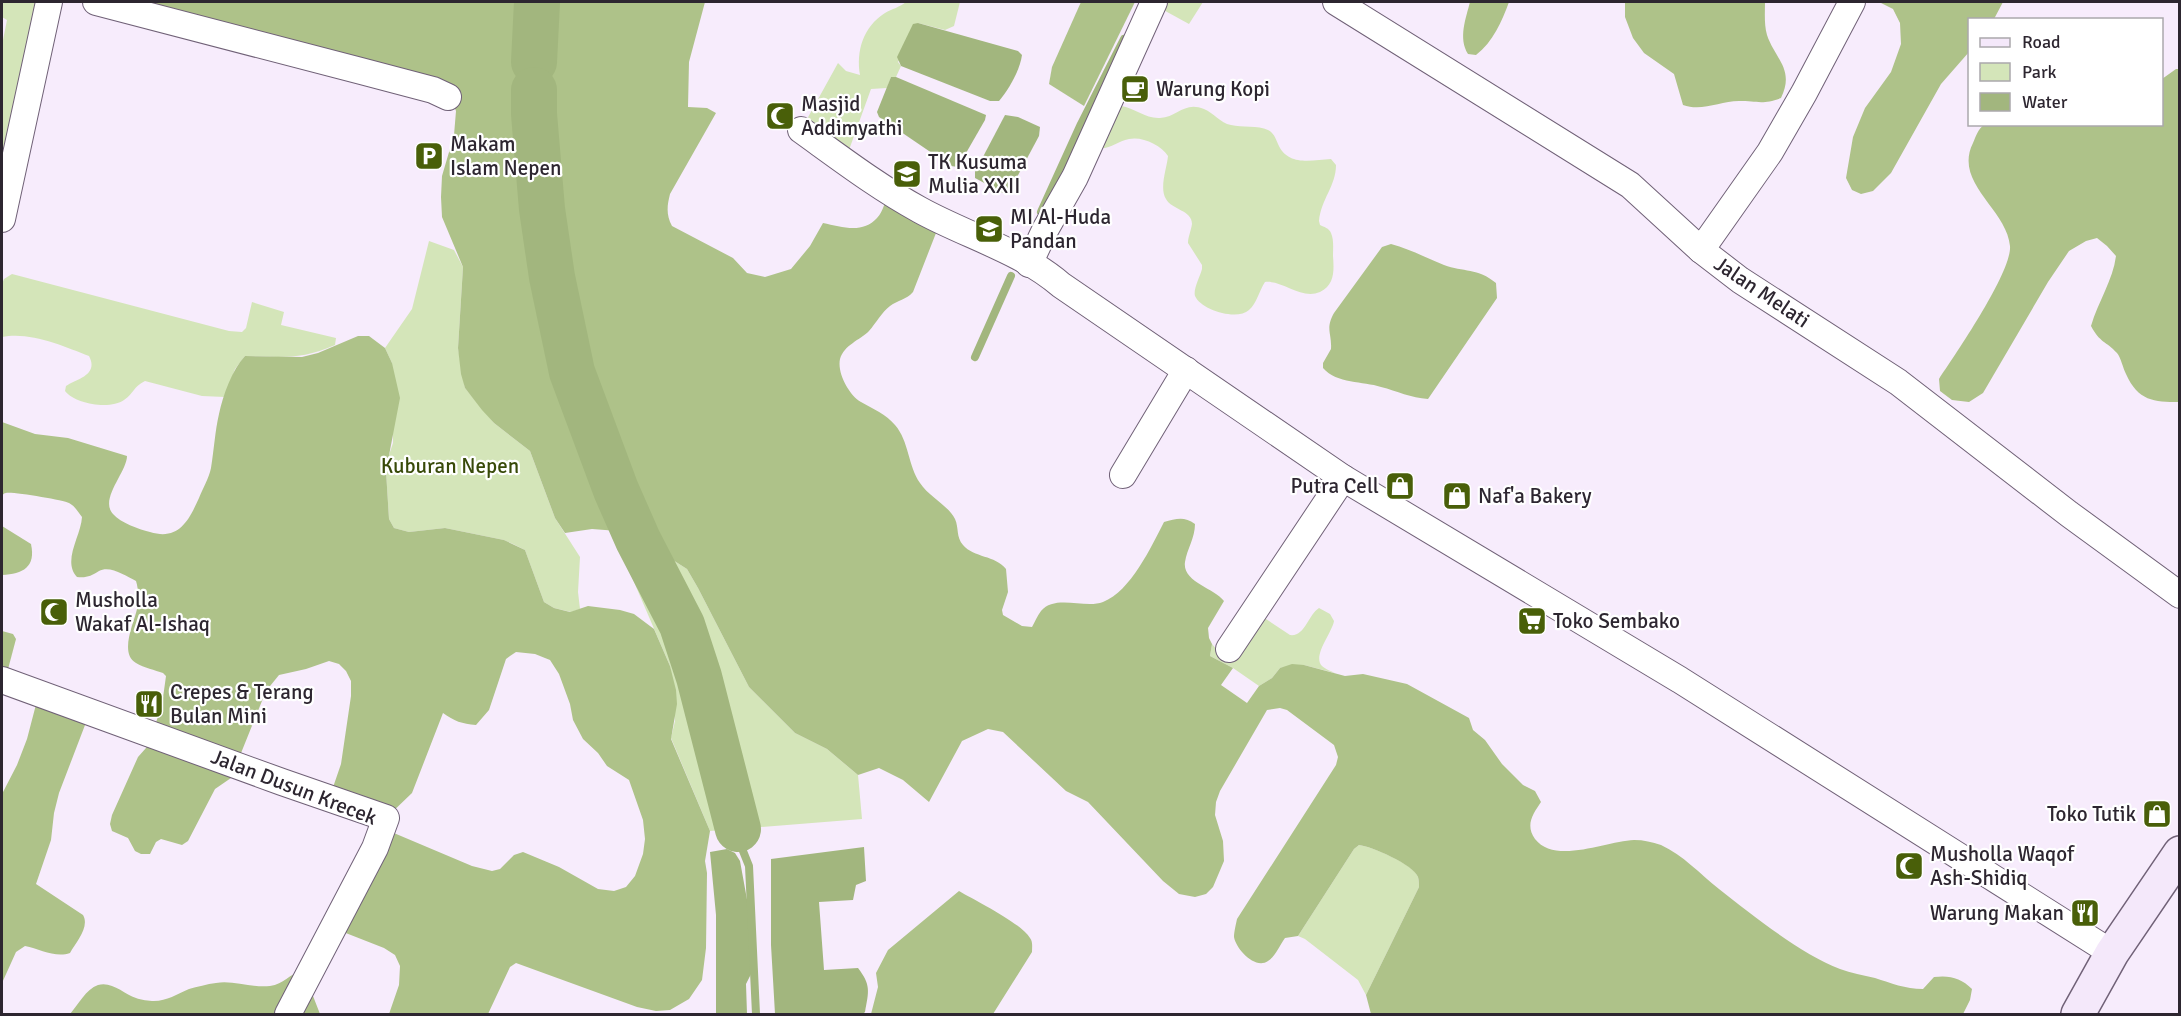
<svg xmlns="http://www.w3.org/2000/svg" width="2181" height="1016" viewBox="0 0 2181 1016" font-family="Signika,sans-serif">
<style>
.green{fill:#d4e5b9}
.forest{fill:#aec289}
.water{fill:#a2b67e}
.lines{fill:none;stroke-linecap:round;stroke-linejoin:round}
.stream{stroke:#a2b67e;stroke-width:8}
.river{stroke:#a2b67e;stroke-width:46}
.street-casing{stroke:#706177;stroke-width:28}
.secondary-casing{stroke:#706177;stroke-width:36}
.street{stroke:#fff;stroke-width:26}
.secondary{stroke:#f4e8fa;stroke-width:33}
.labels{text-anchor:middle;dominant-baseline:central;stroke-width:4.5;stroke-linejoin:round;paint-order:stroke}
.poi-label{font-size:21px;fill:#2d2630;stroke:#fff;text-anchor:start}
.street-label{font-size:21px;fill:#2d2630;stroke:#fff}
.park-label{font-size:21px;fill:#384a09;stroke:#fff}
</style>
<rect width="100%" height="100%" fill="#f7ecfc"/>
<g class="green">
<path d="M2,2H49L2,219V45L7,20L2,17Z"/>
<path d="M906,2H960L954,26L945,30L918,23L898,62L901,66L896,77H891L887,88L871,89L845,161L801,130L838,63L846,71L860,75C856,51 863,27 885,13C892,9 900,7 906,2Z"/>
<path d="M1155,2H1203L1189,24L1158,7Z"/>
<path d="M1121,106C1135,108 1146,119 1160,118C1178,117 1184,101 1204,109C1214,113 1220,123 1231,125C1242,128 1258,125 1268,130C1274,133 1276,139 1278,144C1288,167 1312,160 1331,159L1336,165C1336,186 1321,199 1319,221L1320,225C1324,227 1329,228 1331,233C1334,240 1333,248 1333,256C1334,270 1335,285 1320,292C1301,300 1283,280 1265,282C1259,291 1257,303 1249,310C1237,321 1201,310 1195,296C1193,289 1200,277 1202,269V265L1188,243C1188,237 1191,231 1192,224C1192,210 1172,210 1166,199C1159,188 1167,168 1168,156C1161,145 1142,136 1129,139C1117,141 1111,150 1097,148L1116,107Z"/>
<path d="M429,241L454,250L463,267L458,348L465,388L494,423L530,451L555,518L580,557L578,592L580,609L571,612L554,608L544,602L525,550L515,545L504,540L445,528L409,532L394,528L389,519L386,471L387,461L393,443L392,363L385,348L412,309Z"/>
<path d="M12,274L229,331L242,332L246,328L252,302L284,312L281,325L336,338L335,345C302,360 280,357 245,356L235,369L225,397L202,396L145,381C133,387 134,393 124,400C110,410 75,404 65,391L66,386C77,379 99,375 89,356C64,346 29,331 2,337V284L4,279Z"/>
<path d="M618,531L654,548L687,569L698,588L749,687L795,733L827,749L858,775L862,819L710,831L671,738L675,721L670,666L616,540Z"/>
<path d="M1319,608L1330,614L1334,621C1332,633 1312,656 1322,666C1325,669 1331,671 1335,673L1304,665L1280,668L1272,678L1259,686L1233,668L1210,656L1212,644L1218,651L1254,611L1290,635C1305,637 1308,615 1319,608Z"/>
<path d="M1359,845C1371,846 1415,865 1418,877C1419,881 1419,884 1419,887L1366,995L1358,980L1305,939L1298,936L1354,849Z"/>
</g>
<g class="forest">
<path d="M95,2H705L689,62L688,107L707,108L716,113L670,194C667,206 666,215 672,226L733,258L747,273L765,277L791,269L810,246L823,223C842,227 863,234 877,218C883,212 886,199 889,191L939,220L936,233L913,292C906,300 898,300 890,306C882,312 876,323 869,331C860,340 844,345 840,359C837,373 849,395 861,402C873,409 886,414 895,425C909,441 908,466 920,483C929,497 948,505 955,519C959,528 956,537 963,545C974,558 995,555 1006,569L1008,592L1002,610L1003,615L1022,626L1032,627C1035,622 1037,616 1041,611C1055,594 1085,609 1103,602C1131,591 1151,547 1164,522C1176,519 1184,516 1195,524C1195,538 1187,549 1185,562C1182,582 1214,588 1224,601L1208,628L1209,638L1212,644L1210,656L1233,668L1221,685L1247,703L1259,686L1272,678L1280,668L1292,664L1304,665L1345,676L1363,674L1407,684L1469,718L1473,730L1485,740L1502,764L1523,785L1535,791L1541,802C1533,814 1525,825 1535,839C1555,865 1607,841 1634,840C1644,840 1652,842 1661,845C1683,855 1700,874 1719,889C1752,915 1801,954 1840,969C1851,973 1863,975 1875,978C1891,983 1905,989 1923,989L1934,977C1950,975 1961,978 1972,989L1970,1000L1963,1014H1371L1366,995L1419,887C1419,884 1419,881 1418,877C1414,865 1371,846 1359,845L1354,849L1298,936L1285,938C1280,945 1275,957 1268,961C1255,970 1236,949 1234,937C1234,932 1236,924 1237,919L1336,765L1338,757L1334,745L1287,710L1280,708L1267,710L1220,791L1216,802L1215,815L1223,841L1224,861L1213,887L1206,894L1195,897L1179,894L1163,881L1088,802L1066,791L1003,732L988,729L962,741L929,802L903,780L879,768L858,775L827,749L795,733L749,687L698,588L687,569L654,548L618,531L592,529L565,533L555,518L530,451L494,423L482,410L465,388L461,374L458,348L463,267L442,217L441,197L442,176L454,135L456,111L453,104Z"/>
<path d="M1081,2H1135L1084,106L1049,84L1052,67Z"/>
<path d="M1470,2H1509C1502,21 1493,42 1476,55L1468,54C1458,38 1466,18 1470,2Z"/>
<path d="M1625,2H1765C1765,12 1764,25 1767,35C1775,59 1795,69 1781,98C1763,105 1757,101 1739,101C1720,101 1702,112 1683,105L1674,74L1644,53L1633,38L1625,17Z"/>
<path d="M1879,2H2003L1994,19L1970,20L1969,52L1941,84L1891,173L1873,191L1861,194L1852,190L1846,178L1853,137L1865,108L1891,72L1901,44L1900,23L1893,9Z"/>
<path d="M2176,69H2179V402C2154,402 2138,401 2126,374C2123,368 2121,358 2117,353C2106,341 2100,343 2091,326C2098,302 2113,280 2116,256L2107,246L2097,238L2086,241L2069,251L2048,282L1983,393L1969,402L1952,400L1940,391L1939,379C1955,355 2012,272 2010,246C2007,209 1953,183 1973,143C1976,136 1978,129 1985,124H2162V79Z"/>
<path d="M1391,244C1410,249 1426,258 1444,265C1463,272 1478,268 1496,283L1497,298L1428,399C1411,398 1397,391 1381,387C1363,381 1337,384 1323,368V363L1331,349C1332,333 1325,329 1334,313L1382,247Z"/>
<path d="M358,336H369L385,348L392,363L400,398L386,471L389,519L394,528L409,532L445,528L504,540L525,550L544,602L554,608L570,612L588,606L620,610L634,614L654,629L670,666L676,690L677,704L671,739L710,831L705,861L707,873L706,948L702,980L689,999L670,1010L656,1011L637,1007L516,963L510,967L488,1014H389L399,985L400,966L395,955L384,948L333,928L382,828L472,866L492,871L500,869L514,855L523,852L559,867L598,889L614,891L626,887L635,876L643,854L645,839L643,820L629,780L607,766L598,753L583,739L573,720L570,704L559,674L550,660L535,654L516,652L510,656L506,659L489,710L476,725C462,724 454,721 443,713L412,793L386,818L329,799L341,764L351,696V681L346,671L339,664L329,661L306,669L279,675L266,691L231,778L215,789L188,841L182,845L161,839L156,842L150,854H141L135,851L128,838L112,831L110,824L112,815L138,757L146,748L152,734L162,705L166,676L163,673C155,670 144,668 136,663C119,653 134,623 137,609C138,600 139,590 136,581C126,576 110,565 99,571C91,576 87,578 77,577C62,561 81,536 82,517C78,512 75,506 69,503C64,500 10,491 6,493C4,493 3,495 2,495V422L35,434L68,438L127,456C127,472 99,499 113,514C121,523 138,529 150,532C179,541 189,520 199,498C203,488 209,478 211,468C214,450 215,431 219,414C223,395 232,370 245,356L302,357L318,353Z"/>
<path d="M2,526L31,544C36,567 23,574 2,575Z"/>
<path d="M2,631L13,634L16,639L7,673L2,686Z"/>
<path d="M39,693L90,712L59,793L54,813L51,840L36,884L83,915C90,927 76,942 70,953C55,958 40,949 25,946L16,952L2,983V794L17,765L27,739Z"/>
<path d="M959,891C976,901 1021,923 1030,938C1033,942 1032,947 1032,952L993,1014H871L878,987L876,973L888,950Z"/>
<path d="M302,971L313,985V996L320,1014H70C78,1005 86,989 98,985C112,981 124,994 136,998C141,1000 149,1001 154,1001C167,1001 177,994 189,989C197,987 207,984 216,983C233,980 251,988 270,986C284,984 289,974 302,971Z"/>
</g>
<g class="water">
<path d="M918,23L1018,51L1022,55C1020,70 1009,89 999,101H990L901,66L897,57L913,24Z"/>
<path d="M891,77H896L986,115L985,120L958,167L951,166L879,117L877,112Z"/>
<path d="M1005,115L1018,117L1040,127L1039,136L1009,192L1003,193L975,178V172Z"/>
<path d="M864,847L866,881L856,885L853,900L819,902L824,970L858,968C871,985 869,991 865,1012L863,1014H775L771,945V859Z"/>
<path d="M727,849L735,853L740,861L752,927L751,974L746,984L747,1014H716V915L710,852Z"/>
</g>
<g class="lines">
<g class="stream">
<path d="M1041,212L1081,124L1124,39"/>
<path d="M975,357L1011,276"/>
<path d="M738,829L741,846L749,866L756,1014"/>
</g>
<g class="river">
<path d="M534,62L537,2"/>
<path d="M534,90V114L542,209L552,277L572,372L616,490L638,540L682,625L699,677L738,829"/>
</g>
<g class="street-casing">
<g id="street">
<path d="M96,2L361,71L433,90L448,97"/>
<path d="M1336,2L1630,185L1701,250L1740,280L1898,382L2069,514L2180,595"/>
<path d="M801,130C840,158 878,187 920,210C965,235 1022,251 1061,285L1343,478L1680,680L2112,953"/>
<path d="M2,219L49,2"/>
<path d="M1701,250L1770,152L1804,93L1852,2"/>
<path d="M1029,264L1045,230L1075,177L1154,2"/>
<path d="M1123,475L1186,370"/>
<path d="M1229,649L1343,478"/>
<path d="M2,680L282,782L386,818L375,848L288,1014"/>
</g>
</g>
<g class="secondary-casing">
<path id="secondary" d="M2078,1014L2112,953L2180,853"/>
</g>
<use href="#street" class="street"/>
<use href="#secondary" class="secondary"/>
</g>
<defs>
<g id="cafe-square" transform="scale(1.5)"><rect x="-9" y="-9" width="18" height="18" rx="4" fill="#495f09" stroke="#fff"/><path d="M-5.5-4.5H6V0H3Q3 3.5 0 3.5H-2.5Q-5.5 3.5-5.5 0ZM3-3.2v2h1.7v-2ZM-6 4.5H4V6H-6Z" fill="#fff"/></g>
<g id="mosque-square" transform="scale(1.5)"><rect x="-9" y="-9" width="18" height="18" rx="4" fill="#495f09" stroke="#fff"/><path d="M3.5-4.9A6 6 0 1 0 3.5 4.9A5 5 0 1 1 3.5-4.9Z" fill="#fff"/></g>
<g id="parking-square" transform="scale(1.5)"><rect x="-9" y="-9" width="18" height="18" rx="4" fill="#495f09" stroke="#fff"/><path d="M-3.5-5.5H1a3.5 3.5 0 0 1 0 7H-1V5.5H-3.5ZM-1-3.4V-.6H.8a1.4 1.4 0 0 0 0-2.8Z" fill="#fff"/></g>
<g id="school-square" transform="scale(1.5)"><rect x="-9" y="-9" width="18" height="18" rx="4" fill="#495f09" stroke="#fff"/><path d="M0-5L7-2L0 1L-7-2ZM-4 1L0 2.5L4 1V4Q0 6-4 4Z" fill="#fff"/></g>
<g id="shop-square" transform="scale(1.5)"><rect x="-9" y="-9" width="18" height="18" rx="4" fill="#495f09" stroke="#fff"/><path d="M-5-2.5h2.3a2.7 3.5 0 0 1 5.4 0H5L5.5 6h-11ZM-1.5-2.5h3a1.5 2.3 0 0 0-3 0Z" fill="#fff"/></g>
<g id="supermarket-square" transform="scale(1.5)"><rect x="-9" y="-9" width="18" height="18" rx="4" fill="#495f09" stroke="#fff"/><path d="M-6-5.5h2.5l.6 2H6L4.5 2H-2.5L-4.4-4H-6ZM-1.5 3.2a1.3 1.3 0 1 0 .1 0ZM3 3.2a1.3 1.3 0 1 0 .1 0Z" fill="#fff"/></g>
<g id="restaurant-square" transform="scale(1.5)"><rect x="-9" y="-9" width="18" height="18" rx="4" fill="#495f09" stroke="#fff"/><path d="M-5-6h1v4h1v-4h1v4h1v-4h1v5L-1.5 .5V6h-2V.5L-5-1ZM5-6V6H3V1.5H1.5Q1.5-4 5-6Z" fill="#fff"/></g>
</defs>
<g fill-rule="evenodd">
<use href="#cafe-square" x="1135" y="89"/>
<use href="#mosque-square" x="780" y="116"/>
<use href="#parking-square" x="429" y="156"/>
<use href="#school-square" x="907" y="174"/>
<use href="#school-square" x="989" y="229"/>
<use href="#shop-square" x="1400" y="486"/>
<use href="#shop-square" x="1457" y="496"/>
<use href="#mosque-square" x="54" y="612"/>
<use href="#supermarket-square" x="1532" y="621"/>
<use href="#restaurant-square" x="149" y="704"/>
<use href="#shop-square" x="2157" y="814"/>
<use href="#mosque-square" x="1909" y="866"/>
<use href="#restaurant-square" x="2085" y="913"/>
</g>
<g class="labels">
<g class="poi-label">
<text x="1156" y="89">Warung Kopi</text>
<text x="801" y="104">Masjid<tspan x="801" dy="24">Addimyathi</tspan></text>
<text x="450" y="144">Makam<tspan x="450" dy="24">Islam Nepen</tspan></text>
<text x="928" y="162">TK Kusuma<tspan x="928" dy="24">Mulia XXII</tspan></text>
<text x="1010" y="217">MI Al-Huda<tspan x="1010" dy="24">Pandan</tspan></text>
<text x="1379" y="486" text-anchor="end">Putra Cell</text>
<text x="1478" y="496">Naf'a Bakery</text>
<text x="75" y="600">Musholla<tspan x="75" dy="24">Wakaf Al-Ishaq</tspan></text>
<text x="1553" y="621">Toko Sembako</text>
<text x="170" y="692">Crepes &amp; Terang<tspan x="170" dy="24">Bulan Mini</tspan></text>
<text x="2136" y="814" text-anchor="end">Toko Tutik</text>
<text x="1930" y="854">Musholla Waqof<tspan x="1930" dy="24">Ash-Shidiq</tspan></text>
<text x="2064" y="913" text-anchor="end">Warung Makan</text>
</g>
<g class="street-label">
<text transform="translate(1762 292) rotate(34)">Jalan Melati</text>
<text transform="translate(294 787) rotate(21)">Jalan Dusun Krecek</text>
</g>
<g class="park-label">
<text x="450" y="466">Kuburan Nepen</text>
</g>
</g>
<rect width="2181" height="1016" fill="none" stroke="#2d2630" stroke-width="6"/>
<rect x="1968" y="18" width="195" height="108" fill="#ffffff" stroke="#aba8ac" stroke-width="1.5"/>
<rect x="1980" y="38" width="30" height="9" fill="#f4e8fa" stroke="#aba8ac" stroke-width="1.5"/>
<text x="2022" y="48" font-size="18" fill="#2d2630">Road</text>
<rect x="1980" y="63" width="30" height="18" fill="#d4e5b9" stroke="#aba8ac" stroke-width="1.5"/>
<text x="2022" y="78" font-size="18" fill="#2d2630">Park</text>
<rect x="1980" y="93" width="30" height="18" fill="#a2b67e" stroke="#aba8ac" stroke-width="1.5"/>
<text x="2022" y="108" font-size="18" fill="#2d2630">Water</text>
</svg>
